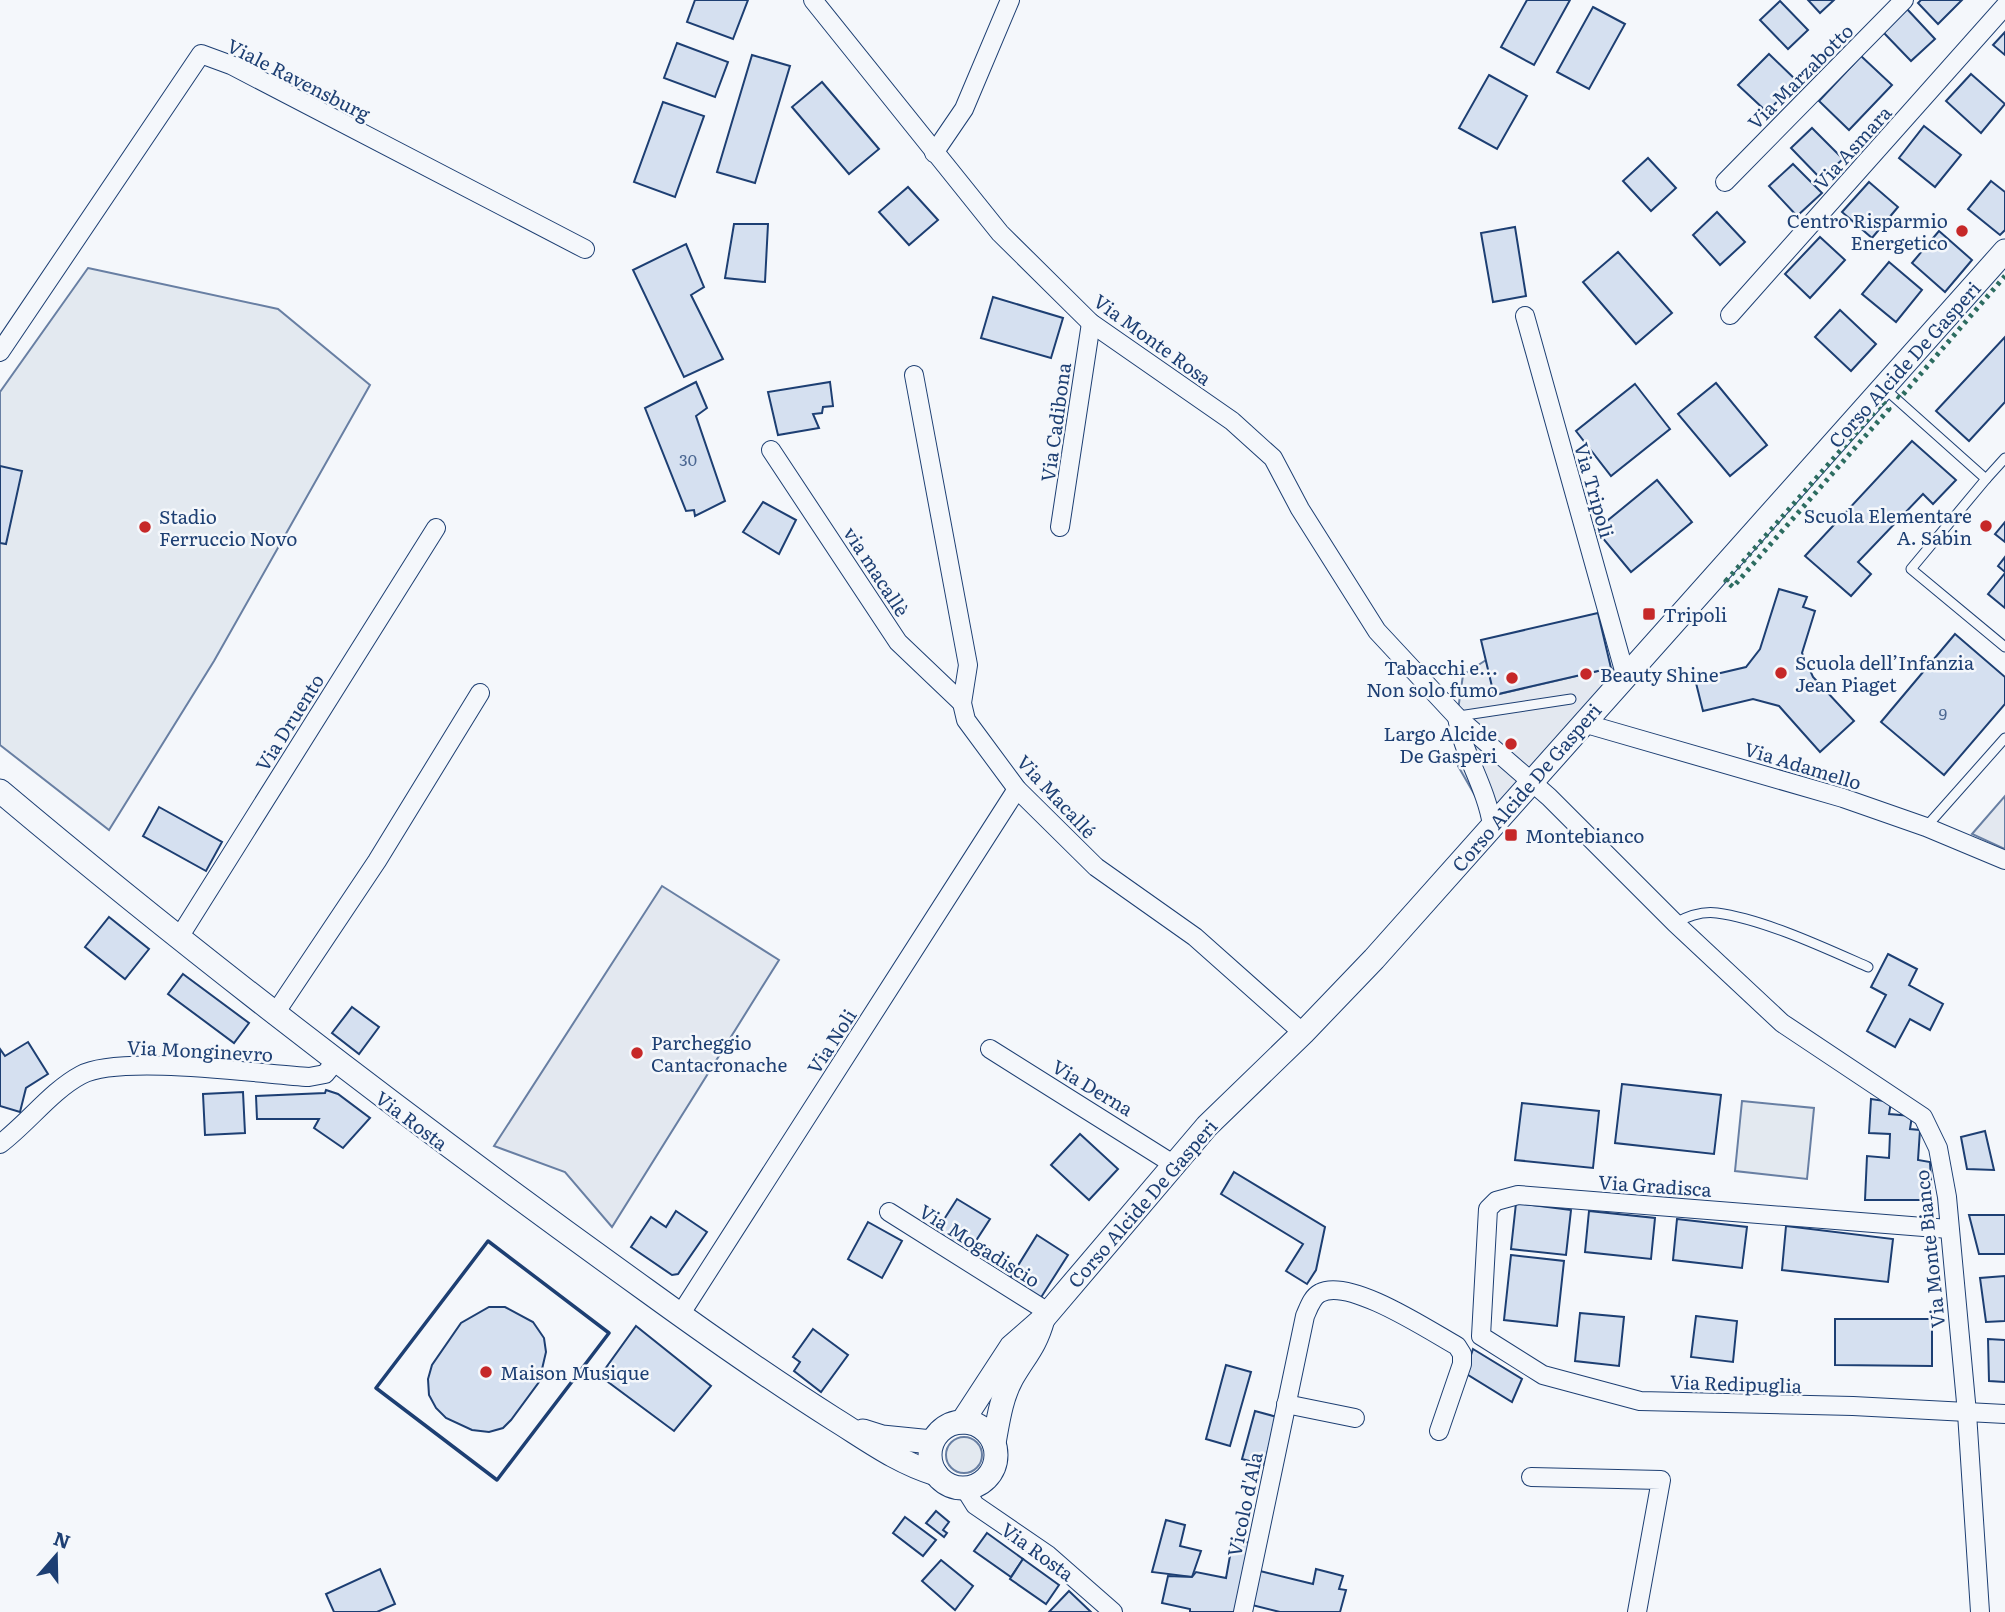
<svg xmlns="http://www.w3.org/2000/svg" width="2005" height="1612" viewBox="0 0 2005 1612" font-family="Literata,serif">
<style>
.green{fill:#e3e9f0;stroke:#687fa3;stroke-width:2}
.parking{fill:#e3e8f0;stroke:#687fa3;stroke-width:2}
.building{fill:#d5e0f0;stroke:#1d3f73;stroke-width:2}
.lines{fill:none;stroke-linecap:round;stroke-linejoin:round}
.service-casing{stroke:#1d3f73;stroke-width:11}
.minor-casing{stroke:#1d3f73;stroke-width:20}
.tertiary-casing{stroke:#1d3f73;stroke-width:25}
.service{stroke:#f4f7fb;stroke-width:9}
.minor{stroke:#f4f7fb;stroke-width:18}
.tertiary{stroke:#f4f7fb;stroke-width:23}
.hedge{stroke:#2c6c60;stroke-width:5;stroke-dasharray:3.5 5;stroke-linecap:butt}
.wall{stroke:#1d3f73;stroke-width:3.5}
.poi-dot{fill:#c62828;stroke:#f4f7fb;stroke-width:2.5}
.labels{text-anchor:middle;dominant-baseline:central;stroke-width:5;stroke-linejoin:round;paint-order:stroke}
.number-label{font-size:16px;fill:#4b6792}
.street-label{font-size:19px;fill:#1d3f73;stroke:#f4f7fb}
.poi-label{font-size:19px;fill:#1d3f73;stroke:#f4f7fb;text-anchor:start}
</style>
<rect width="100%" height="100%" fill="#f4f7fb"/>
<g class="green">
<path d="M88,268L278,309L370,385L214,661L109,830L0,745V392Z"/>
<path d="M1742,1101L1814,1108L1807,1179L1735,1171Z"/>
<circle cx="964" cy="1455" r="18"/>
</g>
<g class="parking">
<path d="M1486,660L1495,695L1611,668L1625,674L1492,825L1458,766L1457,717L1463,675Z"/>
<path d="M2005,796V849L1972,834Z"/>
<path d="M662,886L779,960L612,1227L565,1172L494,1146Z"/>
</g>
<g class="building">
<path d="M695,0H748L733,39L687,22Z"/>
<path d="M1527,0H1570L1534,65L1501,47Z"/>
<path d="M1808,0H1834L1820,13Z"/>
<path d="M1921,0H1962L1938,24L1918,3Z"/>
<path d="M1780,1L1808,30L1788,49L1760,20Z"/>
<path d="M1593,7L1625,24L1589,89L1557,72Z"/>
<path d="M1907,9L1935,39L1911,61L1883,32Z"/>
<path d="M2005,32V55L1993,45Z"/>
<path d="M677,43L728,62L715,97L664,78Z"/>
<path d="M1769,54L1797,81L1767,112L1738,85Z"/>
<path d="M752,55L790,66L755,183L717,172Z"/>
<path d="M1861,56L1892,85L1849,130L1819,101Z"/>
<path d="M1971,74L2005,104L1981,133L1946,101Z"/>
<path d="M1489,75L1527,96L1497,149L1459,128Z"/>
<path d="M822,82L879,149L849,174L792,107Z"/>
<path d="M663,102L704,116L675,197L634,182Z"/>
<path d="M1924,126L1961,155L1935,187L1899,158Z"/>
<path d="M1812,128L1843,159L1821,179L1791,148Z"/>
<path d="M1648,158L1676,188L1651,211L1623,181Z"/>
<path d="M1793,164L1822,193L1797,216L1769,186Z"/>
<path d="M1991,181L2005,192V230L2000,235L1968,209Z"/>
<path d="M1869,182L1898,207L1872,238L1842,212Z"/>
<path d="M908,187L938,220L909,245L879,212Z"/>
<path d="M1717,212L1745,242L1720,265L1693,235Z"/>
<path d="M734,224H768L765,282L725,278Z"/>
<path d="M1515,227L1526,296L1493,302L1481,233Z"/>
<path d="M1939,231L1972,260L1945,292L1912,263Z"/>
<path d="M1820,237L1845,260L1810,298L1785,274Z"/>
<path d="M686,244L704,287L691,295L723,359L684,377L633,270Z"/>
<path d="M1618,252L1672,313L1636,344L1583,282Z"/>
<path d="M1889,262L1922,290L1896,322L1862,294Z"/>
<path d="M993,297L1063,318L1051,358L981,338Z"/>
<path d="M1840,310L1876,344L1851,371L1815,337Z"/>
<path d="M2005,337V402L1969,441L1936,411Z"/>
<path d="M696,382L707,408L696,416L725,501L695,516L694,510L686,511L645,408Z"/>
<path d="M830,382L833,406L823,407L822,413L813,414L819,428L778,435L768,392Z"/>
<path d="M1716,383L1767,445L1730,476L1678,414Z"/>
<path d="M1635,384L1670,429L1611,476L1576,431Z"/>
<path d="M1912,441L1956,480L1933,504L1923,494L1858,562L1871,574L1851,596L1805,556Z"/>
<path d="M0,466L22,471L6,544L0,543Z"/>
<path d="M1657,480L1692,522L1631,572L1596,530Z"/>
<path d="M763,502L796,520L779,554L743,532Z"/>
<path d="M2005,522V542L1995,534Z"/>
<path d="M2005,557V572L1998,566Z"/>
<path d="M2005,573V608L1988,594Z"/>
<path d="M1779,589L1807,597L1803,607L1815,611L1802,653L1813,677L1854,721L1820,752L1779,706L1753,699L1703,711L1695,679L1746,667L1760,649Z"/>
<path d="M1598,613L1611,668L1494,695L1481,640Z"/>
<path d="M1955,634L2005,677V704L1944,775L1881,722Z"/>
<path d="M159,807L222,842L206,871L143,836Z"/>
<path d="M109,917L149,949L125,979L85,947Z"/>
<path d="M1888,954L1917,969L1909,985L1943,1004L1930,1030L1910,1019L1895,1047L1867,1031L1886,995L1871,987Z"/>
<path d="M183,974L249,1023L234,1043L168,994Z"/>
<path d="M352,1007L379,1027L359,1054L332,1033Z"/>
<path d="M28,1042L48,1074L26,1088L20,1112L0,1106V1049L5,1056Z"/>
<path d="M1622,1084L1721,1095L1714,1154L1615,1143Z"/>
<path d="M326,1090L338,1094L370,1118L343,1148L314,1128L319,1119H257L256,1096L325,1093Z"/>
<path d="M243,1092L245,1133L205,1135L203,1094Z"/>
<path d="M1871,1099L1891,1102L1889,1114L1912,1116L1910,1129L1920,1130L1918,1160L1930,1162L1932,1200H1865L1867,1156L1889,1158L1890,1134L1869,1133Z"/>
<path d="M1522,1103L1599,1111L1593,1168L1515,1160Z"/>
<path d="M1985,1131L1994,1170L1967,1169L1961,1137Z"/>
<path d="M1080,1134L1118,1169L1089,1200L1051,1165Z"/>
<path d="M1234,1172L1325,1227L1316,1270L1307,1284L1286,1271L1303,1244L1221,1194Z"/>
<path d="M957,1199L990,1219L968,1253L936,1232Z"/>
<path d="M1516,1203L1571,1210L1566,1255L1511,1249Z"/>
<path d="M676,1211L707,1232L678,1274L672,1275L631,1247L651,1217L666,1227Z"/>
<path d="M1589,1211L1655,1218L1651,1259L1585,1252Z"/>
<path d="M1969,1215H2005V1254H1979Z"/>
<path d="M1677,1219L1747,1227L1742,1268L1673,1260Z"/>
<path d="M868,1222L902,1241L882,1278L848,1259Z"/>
<path d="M1786,1226L1893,1239L1888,1282L1782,1270Z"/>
<path d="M1037,1235L1068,1255L1040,1299L1009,1280Z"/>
<path d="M1511,1255L1564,1261L1557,1326L1504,1320Z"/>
<path d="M2005,1276V1321L1986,1322L1980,1278Z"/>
<path d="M489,1307H505L533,1322L544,1338L546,1352L539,1382L511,1420L503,1428L489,1432L472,1430L446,1418L436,1408L429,1395L428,1379L432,1365L461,1323Z"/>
<path d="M1580,1313L1624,1317L1619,1366L1575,1361Z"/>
<path d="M1696,1316L1737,1321L1733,1362L1691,1357Z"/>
<path d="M1835,1319H1932V1366L1835,1365Z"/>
<path d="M636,1326L711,1386L674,1431L600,1376Z"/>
<path d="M813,1329L848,1355L821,1392L794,1371L800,1362L793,1357Z"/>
<path d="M1988,1339L2005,1340V1382L1989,1381Z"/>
<path d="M1473,1349L1522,1379L1512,1402L1465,1373Z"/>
<path d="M1226,1365L1251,1372L1230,1446L1206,1439Z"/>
<path d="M1255,1411L1277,1417L1264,1465L1242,1459Z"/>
<path d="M936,1511L949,1522L943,1530L947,1533L944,1537L926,1523Z"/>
<path d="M905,1517L936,1540L923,1556L893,1533Z"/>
<path d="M1166,1520L1185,1525L1180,1546L1201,1551L1192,1577L1152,1572Z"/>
<path d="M987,1533L1023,1559L1011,1577L974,1551Z"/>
<path d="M1233,1539L1250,1543L1236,1612H1190V1609L1162,1603L1168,1576L1192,1577L1196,1572L1226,1578Z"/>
<path d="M1023,1559L1059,1585L1046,1604L1010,1579Z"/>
<path d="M941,1560L973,1586L955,1610L922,1581Z"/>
<path d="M380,1569L395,1604L377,1612H334L326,1594Z"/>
<path d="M1316,1569L1343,1576L1339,1589L1346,1590L1340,1612H1280L1252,1605L1260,1571L1313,1584Z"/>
<path d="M1069,1591L1091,1612H1049Z"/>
</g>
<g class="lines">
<g class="service-casing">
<g id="service">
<path d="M1884,388L1986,479L1911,569L2005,647"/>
<path d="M1986,479L2005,458"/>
<path d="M1459,716L1571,699"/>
<path d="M1926,827L2005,738"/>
<path d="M1675,923C1688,916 1703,911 1717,913C1763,919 1825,948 1868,967"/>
</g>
</g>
<g class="minor-casing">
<g id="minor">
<path d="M813,0L1000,233L1091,323L1232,421L1273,458L1300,509L1377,631L1457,717L1549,797L1675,923L1782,1023L1923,1117L1938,1148L1947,1197L1967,1413L1980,1612"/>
<path d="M934,153L964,109L1010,0"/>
<path d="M1725,182L1904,0"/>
<path d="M1730,315L2005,6"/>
<path d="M1525,316L1625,674"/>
<path d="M0,352L201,54L231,65L585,249"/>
<path d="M914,375L968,665L962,703L966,720L1017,789L1096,867L1195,937L1303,1033"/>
<path d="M771,450L898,642L962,703"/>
<path d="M1060,527L1091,323"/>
<path d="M1457,717C1463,755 1486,786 1492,825"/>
<path d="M1583,723L1843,798L1926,827L2005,860"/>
<path d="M178,939L436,528"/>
<path d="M274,1015L377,861L480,693"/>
<path d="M990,1049L1173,1164"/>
<path d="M0,1144C28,1123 51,1091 81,1075C120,1054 260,1074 309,1077L325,1074L335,1062"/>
<path d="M889,1212L1048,1312"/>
<path d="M1949,1229L1518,1195L1496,1201L1488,1209L1481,1336L1543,1375L1640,1401L1853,1406L2005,1414"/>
<path d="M680,1315L1017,789"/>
<path d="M1286,1404L1355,1418"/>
<path d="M1531,1477L1661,1480L1637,1612"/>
<path d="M965,1489L975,1505L1048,1555L1113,1612"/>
<path d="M1243,1612L1305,1316C1309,1307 1312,1297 1320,1293C1349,1277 1430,1331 1457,1346L1462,1354V1364L1439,1431"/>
</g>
</g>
<g class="tertiary-casing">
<g id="tertiary">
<path d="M0,791C209,967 425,1131 646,1290C708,1335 769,1378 834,1419C868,1440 897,1462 936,1474"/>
<circle cx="963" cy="1455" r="33"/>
<path d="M962,1422L1011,1347L1043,1319L1207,1126L1303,1033L1374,959L2005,251"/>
<path d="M863,1431L882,1437L932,1442"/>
<path d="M994,1443C998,1421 1001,1398 1012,1378C1026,1354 1035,1347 1043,1319"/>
</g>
</g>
<use href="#service" class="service"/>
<use href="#minor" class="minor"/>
<use href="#tertiary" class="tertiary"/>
<g class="hedge">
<path d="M1897,396L1900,398L2005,276"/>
<path d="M1883,402L1889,409L1733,587L1726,581Z"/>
</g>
<path class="wall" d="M488,1241L609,1333L497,1480L376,1388Z"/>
</g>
<g class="poi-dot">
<circle cx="1962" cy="231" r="7"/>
<circle cx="1986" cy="526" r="7"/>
<circle cx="145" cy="527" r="7"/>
<rect x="1642" y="607" width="14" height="14" rx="3.5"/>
<circle cx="1781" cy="673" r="7"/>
<circle cx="1586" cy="674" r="7"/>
<circle cx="1512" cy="678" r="7"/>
<circle cx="1511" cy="744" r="7"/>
<rect x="1504" y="828" width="14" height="14" rx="3.5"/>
<circle cx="637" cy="1053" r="7"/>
<circle cx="486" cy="1372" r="7"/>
</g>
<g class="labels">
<g class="number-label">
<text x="688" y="459">30</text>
<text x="1943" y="713">9</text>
</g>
<g class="street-label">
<text transform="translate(1800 76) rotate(-45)">Via Marzabotto</text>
<text transform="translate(299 79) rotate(27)">Viale Ravensburg</text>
<text transform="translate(1852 147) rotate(-48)">Via Asmara</text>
<text transform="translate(1153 339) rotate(36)">Via Monte Rosa</text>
<text transform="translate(1904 364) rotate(-48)">Corso Alcide De Gasperi</text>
<text transform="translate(1055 422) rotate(-82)">Via Cadibona</text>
<text transform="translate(1595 490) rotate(74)">Via Tripoli</text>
<text transform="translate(877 571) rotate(57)">via macallè</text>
<text transform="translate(289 722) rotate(-58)">Via Druento</text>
<text transform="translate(1803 765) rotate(17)">Via Adamello</text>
<text transform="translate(1526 787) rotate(-49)">Corso Alcide De Gasperi</text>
<text transform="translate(1057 796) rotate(47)">Via Macallé</text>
<text transform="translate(831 1041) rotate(-57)">Via Noli</text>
<text transform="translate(200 1050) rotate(3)">Via Monginevro</text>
<text transform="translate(1093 1087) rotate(31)">Via Derna</text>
<text transform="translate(412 1120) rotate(37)">Via Rosta</text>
<text transform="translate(1655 1185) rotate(4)">Via Gradisca</text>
<text transform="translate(1142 1203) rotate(-49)">Corso Alcide De Gasperi</text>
<text transform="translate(980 1245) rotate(32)">Via Mogadiscio</text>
<text transform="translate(1929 1249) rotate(-96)">Via Monte Bianco</text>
<text transform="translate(1736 1383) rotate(2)">Via Redipuglia</text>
<text transform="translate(1244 1504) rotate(-78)">Vicolo d'Ala</text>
<text transform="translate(1038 1551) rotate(36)">Via Rosta</text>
</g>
<g class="poi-label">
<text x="1948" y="220" text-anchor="end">Centro Risparmio<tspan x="1948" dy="22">Energetico</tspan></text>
<text x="1972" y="515" text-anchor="end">Scuola Elementare<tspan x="1972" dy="22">A. Sabin</tspan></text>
<text x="159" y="516">Stadio<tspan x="159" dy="22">Ferruccio Novo</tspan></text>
<text x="1663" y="614">Tripoli</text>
<text x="1795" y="662">Scuola dell’Infanzia<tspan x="1795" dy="22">Jean Piaget</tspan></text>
<text x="1498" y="667" text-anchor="end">Tabacchi e...<tspan x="1498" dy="22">Non solo fumo</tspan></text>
<text x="1600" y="674">Beauty Shine</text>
<text x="1497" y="733" text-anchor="end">Largo Alcide<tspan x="1497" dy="22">De Gasperi</tspan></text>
<text x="1525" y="835">Montebianco</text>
<text x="651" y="1042">Parcheggio<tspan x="651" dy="22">Cantacronache</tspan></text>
<text x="500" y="1372">Maison Musique</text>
</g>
</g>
<g transform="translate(56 1556) rotate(20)" stroke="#f4f7fb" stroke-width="5" paint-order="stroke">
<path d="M0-5L12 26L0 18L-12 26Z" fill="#1d3f73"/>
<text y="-10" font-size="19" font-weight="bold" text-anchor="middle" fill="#1d3f73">N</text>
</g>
</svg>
